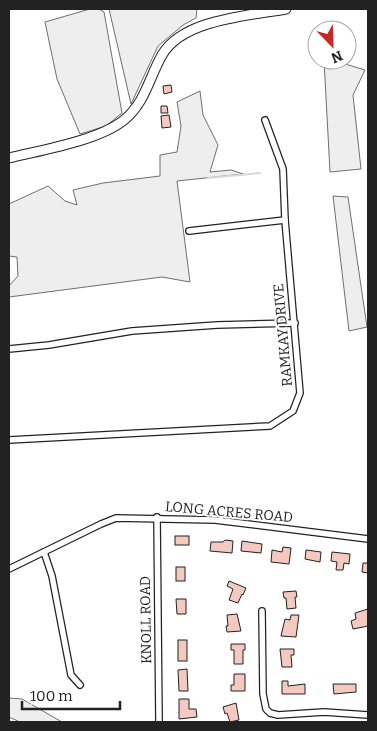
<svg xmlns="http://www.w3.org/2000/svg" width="377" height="731" viewBox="0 0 377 731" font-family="Bitter,serif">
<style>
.green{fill:#eee;stroke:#6f6f6f}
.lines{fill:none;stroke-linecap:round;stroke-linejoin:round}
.stream{stroke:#d9d9d9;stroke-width:2}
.building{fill:#f3c9c0;stroke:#222}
.street-casing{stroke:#222;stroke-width:8}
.secondary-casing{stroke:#222;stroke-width:11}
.street{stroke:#fff;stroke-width:5.5}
.secondary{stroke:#fff;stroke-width:9}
.labels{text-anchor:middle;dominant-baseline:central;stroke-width:4;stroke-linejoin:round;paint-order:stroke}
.street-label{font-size:14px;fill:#222;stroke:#fff}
</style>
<rect width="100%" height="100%" fill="#fff"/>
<g class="green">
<path d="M90,9H99L104,12L122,113L106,126L80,134L57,79L45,22Z"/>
<path d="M109,9H197L196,18L183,25L158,46L131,104Z"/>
<path d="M324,60H332L365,70L353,95L361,169L330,172Z"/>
<path d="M200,91L203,115L218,145L210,172L231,170L243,174L177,181L190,282L162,277L9,297V286L18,276L17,257L9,256V204L48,186L65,201L77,205L73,190L103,183L160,176V155L177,152L181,126L177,102Z"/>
<path d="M333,196L348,197L367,327L349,331Z"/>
<path d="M9,698L22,699L62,722H20L9,717Z"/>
</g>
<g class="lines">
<path class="stream" d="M208,178L260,173"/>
</g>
<g class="building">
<path d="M171,85L172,92L164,94L163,86Z"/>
<path d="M161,106H167L168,113H161Z"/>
<path d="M169,115L171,127L162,128L161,116Z"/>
<rect x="175" y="536" width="14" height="9"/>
<path d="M225,540L233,541L232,553L210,551L211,542H223Z"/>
<path d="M242,541L262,544L261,553L241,551Z"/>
<path d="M283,547L291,548L289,564L271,562L272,550L282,552Z"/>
<path d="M306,550L321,552L320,562L305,559Z"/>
<path d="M332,552L350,554L349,564L344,563L343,570H336L337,562L331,561Z"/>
<path d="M368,563V573L362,572L363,563Z"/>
<rect x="176" y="567" width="9" height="14"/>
<path d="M229,581L246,588L243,595L242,594L238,603L229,600L233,589L227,586Z"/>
<path d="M296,591L297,597H295L296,608L287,609L286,598H284L283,592Z"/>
<path d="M176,599H186V614H177Z"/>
<path d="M368,609V626L353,629L351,621L356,619L355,613Z"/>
<path d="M237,614L241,631L227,632L226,626H228L227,615Z"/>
<path d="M291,615H299L296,637L281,636L285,619L290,620Z"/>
<rect x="178" y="640" width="9" height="21"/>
<path d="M231,644H245V650H243V664H234V650H231Z"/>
<path d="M280,649H294V655H291L292,667H282Z"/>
<path d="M187,669L188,691H179L178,670Z"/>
<path d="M234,674H245V691H231V685H234Z"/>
<path d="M282,681H288V686L305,684V694H282Z"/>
<path d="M333,684H356V692L334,694Z"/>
<path d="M179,699H189V709H196L197,717L179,719Z"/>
<path d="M236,703L239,720L230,722L227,713L225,714L223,707Z"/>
</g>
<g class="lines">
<g class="street-casing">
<g id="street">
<path d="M189,231L285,220"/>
<path d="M9,349L49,345L132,331L217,325L295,323"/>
<path d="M9,440L270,426L293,411L300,393L285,220L283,169L265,120"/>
<path d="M157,517L159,722"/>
<path d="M44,552L52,576L71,675L80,685"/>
<path d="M9,569L101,524L116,518L215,520L368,539"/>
<path d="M262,611L263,694L266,709L270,713L278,715L324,712L368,715"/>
</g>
</g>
<g class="secondary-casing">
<path id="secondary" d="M9,158C41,150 98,141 124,120C145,103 149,78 162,55C183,19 248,16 286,9"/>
</g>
<use href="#street" class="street"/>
<use href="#secondary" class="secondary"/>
</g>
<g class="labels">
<g class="street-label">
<text transform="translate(283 335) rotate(-95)">RAMKAY DRIVE</text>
<text transform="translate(229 512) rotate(5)">LONG ACRES ROAD</text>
<text transform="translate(146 620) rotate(-91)">KNOLL ROAD</text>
</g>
</g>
<rect width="377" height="731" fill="none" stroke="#222222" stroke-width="20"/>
<g transform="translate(332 45) rotate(157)"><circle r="24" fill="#ffffff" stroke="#a7a7a7"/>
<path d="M0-4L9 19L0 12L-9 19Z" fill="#c62828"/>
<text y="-8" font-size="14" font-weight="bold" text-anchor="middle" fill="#222222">N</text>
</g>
<path d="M22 701v8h98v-8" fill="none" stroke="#222222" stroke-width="2.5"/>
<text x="30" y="701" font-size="15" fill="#222222" stroke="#ffffff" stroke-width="4" paint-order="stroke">100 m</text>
</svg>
